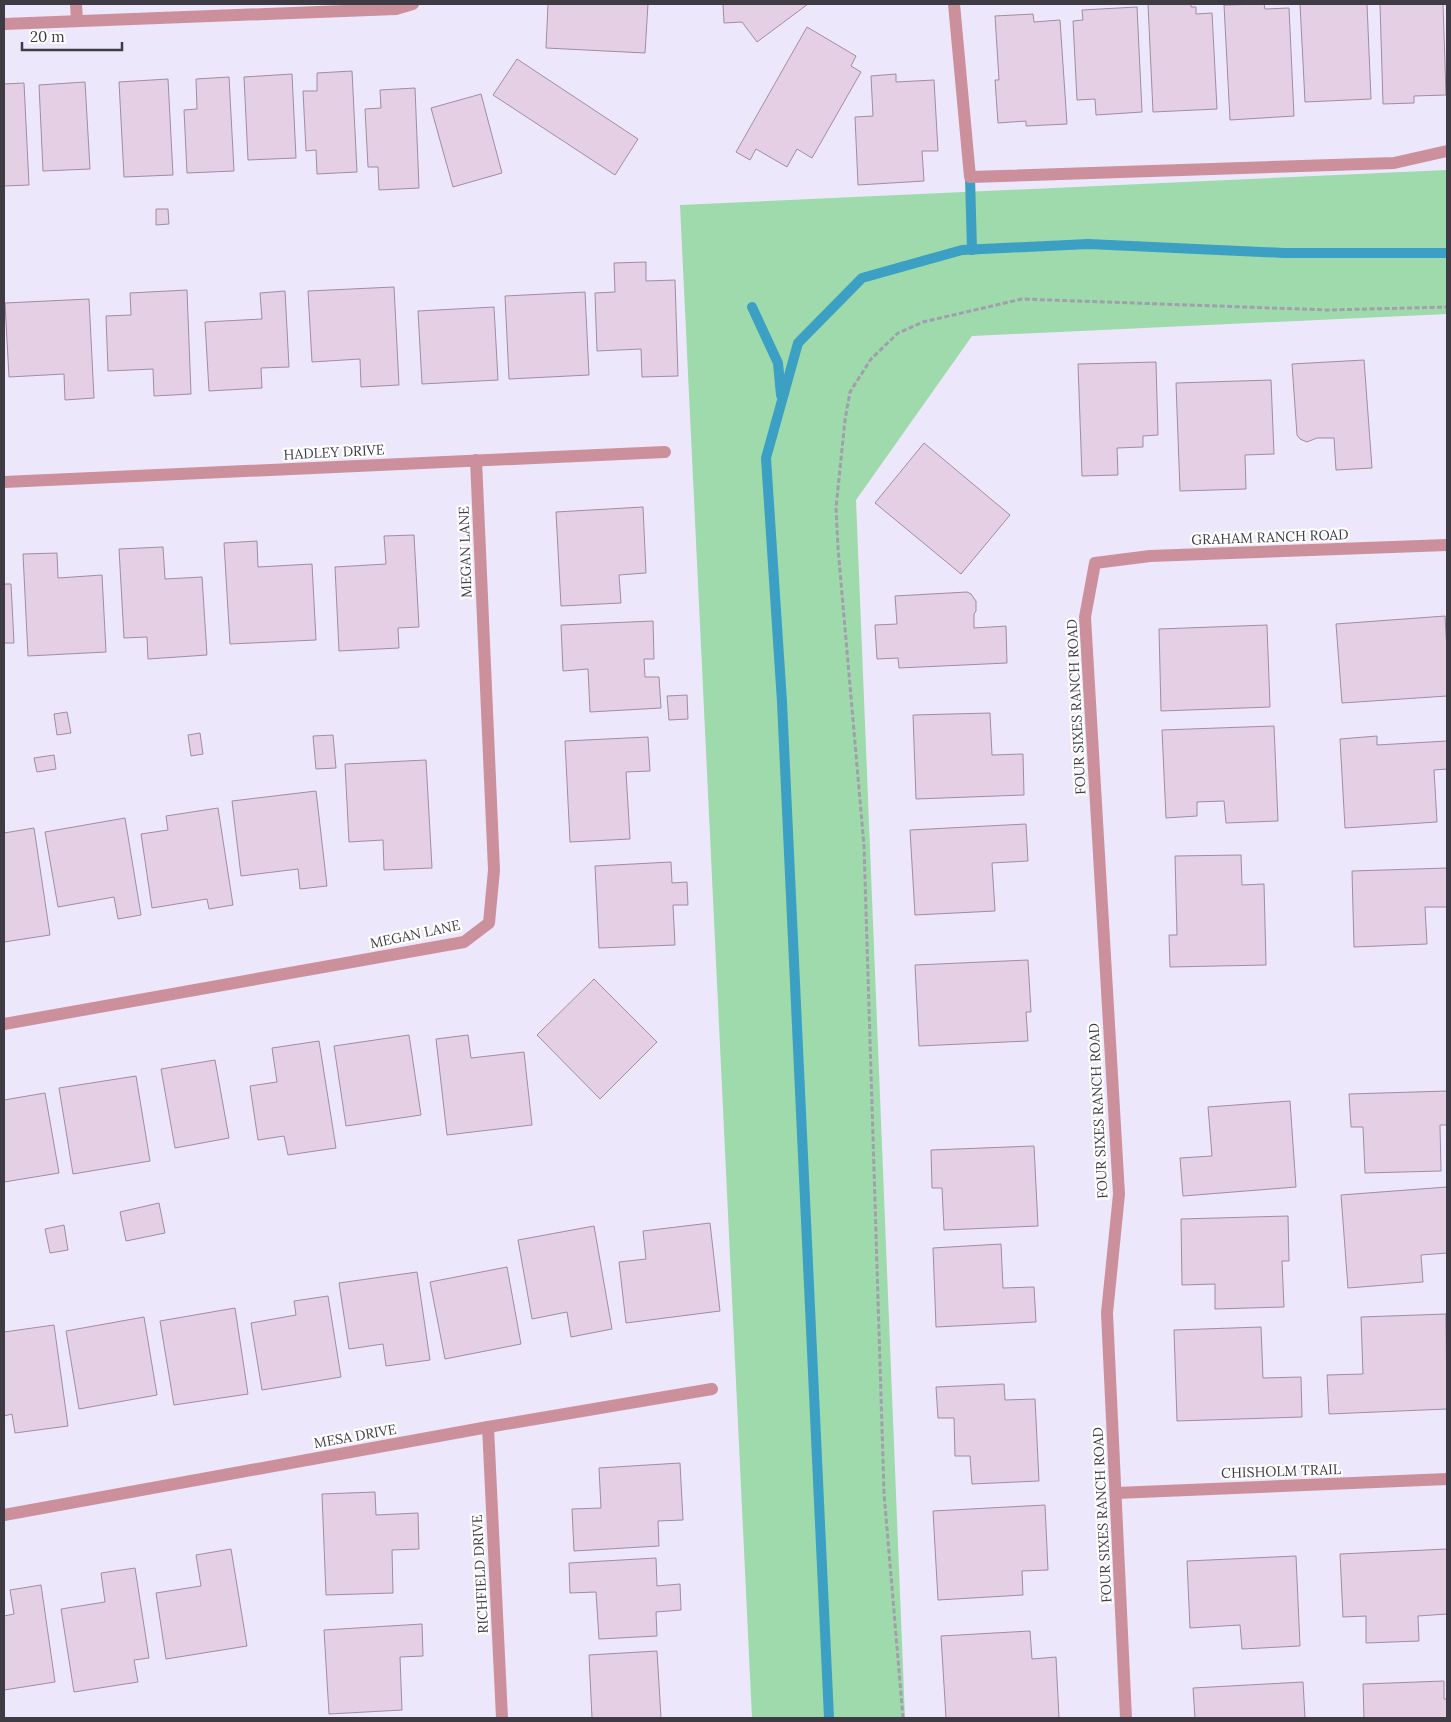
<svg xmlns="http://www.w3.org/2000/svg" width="1451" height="1722" viewBox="0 0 1451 1722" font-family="Lora,serif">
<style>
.green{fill:#9edaab}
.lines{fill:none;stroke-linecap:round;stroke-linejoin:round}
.stream{stroke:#3ba0c4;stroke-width:10}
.building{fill:#e4cfe4;stroke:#a08da1}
.path{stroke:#a39eae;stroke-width:3;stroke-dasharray:5 2.5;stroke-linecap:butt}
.service{stroke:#cc909d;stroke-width:12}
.minor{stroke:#cc909d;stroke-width:12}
.labels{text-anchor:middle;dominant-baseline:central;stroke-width:4.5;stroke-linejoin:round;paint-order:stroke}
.street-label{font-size:14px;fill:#3e3b45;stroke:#fff}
</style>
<rect width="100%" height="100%" fill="#ede7fc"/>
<path class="green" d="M1447,170V314L972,336L856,500L905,1718H752L680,205Z"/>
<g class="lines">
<g class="stream">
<path d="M970,177L972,250"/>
<path d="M752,307L778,363L781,395"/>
<path d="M829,1718L782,702L766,458L798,343L862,278L962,250L1088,244L1284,253H1447"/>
</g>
</g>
<g class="building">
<path d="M548,4H648L645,53L546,48Z"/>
<path d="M723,4H808L757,42L742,22L724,23Z"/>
<path d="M1148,4H1191V7H1196V14L1212,13L1217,109L1153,112Z"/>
<path d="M1264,4L1265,9L1289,8L1294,116L1230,120L1224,5Z"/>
<path d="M1300,4H1367L1371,99L1305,102Z"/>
<path d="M1380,4H1443L1446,95L1414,96V103L1383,104Z"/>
<path d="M1137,7L1142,112L1096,115L1095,99L1077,100L1073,21L1083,20L1082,10Z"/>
<path d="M1033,14L1034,22L1060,20L1067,124L1026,126V121L998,123L995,80H999L995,16Z"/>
<path d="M807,27L856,56L851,66L861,72L812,158L797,149L787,167L756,149L750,160L736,152Z"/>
<path d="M517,59L638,139L615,175L493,95Z"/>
<path d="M352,71L357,172L317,174L316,150L306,151L303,91H317V73Z"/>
<path d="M292,74L296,158L248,160L244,77Z"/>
<path d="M896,74V82L934,80L938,151H922L924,181L858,185L855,117L873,116L871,76Z"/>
<path d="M229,77L234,171L187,173L184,110L197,109L196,79Z"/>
<path d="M168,79L173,175L124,177L119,82Z"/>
<path d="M85,82L90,169L43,171L39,85Z"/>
<path d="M24,83L29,185L4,186V84Z"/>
<path d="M415,88L419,188L379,190L378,167H368L365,109L381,108L380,90Z"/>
<path d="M481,94L502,173L453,187L431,108Z"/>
<path d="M156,209H168L169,224L156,225Z"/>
<path d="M646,262V281L675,280L678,376L642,377L641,349L597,351L595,293L615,292L614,263Z"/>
<path d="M394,287L399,385L361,387L360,359L312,362L308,291Z"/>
<path d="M187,290L191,394L154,396L153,369L108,371L106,316L131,315L130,293Z"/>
<path d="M285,291L289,367L261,368L262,388L209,391L205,322L262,319L260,293Z"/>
<path d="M585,292L589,375L509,379L505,296Z"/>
<path d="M89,299L94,398L65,400L64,374L9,377L5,303Z"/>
<path d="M494,307L498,380L422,384L418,311Z"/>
<path d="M1364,360L1372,468L1336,470L1334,438H1317L1307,442L1300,439L1297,435L1292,364Z"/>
<path d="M1156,362L1158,435L1143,436V447L1117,448L1118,475L1082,476L1078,364Z"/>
<path d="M1271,380L1274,454L1245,455L1246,489L1180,491L1176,383Z"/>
<path d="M924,443L1010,515L961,574L875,503Z"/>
<path d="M643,507L646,573L619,575L621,603L561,606L556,512Z"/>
<path d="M414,535L419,627L398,628L399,648L339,651L335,567L386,564L384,536Z"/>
<path d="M257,541L258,567L312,564L316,640L230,644L224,543Z"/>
<path d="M163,547L165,579L202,577L207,655L148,659L147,637L124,638L119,549Z"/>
<path d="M57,553L58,578L102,575L106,652L28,656L23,554Z"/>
<path d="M4,584H11L14,643H4Z"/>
<path d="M967,592L971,594L976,601V611L974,614V628L1006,626L1007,663L899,668L898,658L877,659L875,625L897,624L895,596Z"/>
<path d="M1445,616L1447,650V696L1342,703L1336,624Z"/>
<path d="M653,621L654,659H644L645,677H659L661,708L590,712L588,669L563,671L561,625Z"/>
<path d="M1267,625L1270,707L1161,711L1159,629Z"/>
<path d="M687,695L688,719L669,720L667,696Z"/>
<path d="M67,712L71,733L57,735L54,714Z"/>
<path d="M990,713L992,755L1023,754L1024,795L916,799L913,715Z"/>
<path d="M1274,726L1278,821L1226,823L1224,801L1197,802V816L1166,818L1162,730Z"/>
<path d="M200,733L203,754L191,756L188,735Z"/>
<path d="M333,735L336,768L316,769L313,736Z"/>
<path d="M1377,736V745L1447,741V769L1434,770L1437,822L1345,828L1340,739Z"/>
<path d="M648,737L650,771L626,772L630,839L570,842L565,741Z"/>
<path d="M54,755L56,769L37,772L34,758Z"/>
<path d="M426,760L432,868L384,870L383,840L349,842L345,764Z"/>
<path d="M316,791L327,886L300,889L298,869L241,876L232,801Z"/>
<path d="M218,808L233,905L209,909L207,899L152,908L141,834L168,830L166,816Z"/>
<path d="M125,818L141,915L118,919L114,897L58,907L45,832Z"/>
<path d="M1026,824L1028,861L992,863L995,911L915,915L910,830Z"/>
<path d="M34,828L50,935L4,942V833Z"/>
<path d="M1241,855L1242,885L1264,884L1266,965L1170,967L1169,935H1177L1175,856Z"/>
<path d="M671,862L672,883L687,882L688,905H673L675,945L599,948L595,866Z"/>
<path d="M1447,868V907H1425L1427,944L1354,947L1352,871Z"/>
<path d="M1028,960L1031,1012H1026L1028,1041L919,1046L915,965Z"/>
<path d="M594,979L657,1042L600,1099L537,1035Z"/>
<path d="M409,1035L421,1115L346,1126L334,1046Z"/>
<path d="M468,1035L471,1058L524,1052L532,1125L447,1135L436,1039Z"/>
<path d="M319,1041L336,1148L288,1155L284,1136L258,1140L250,1086L277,1082L272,1048Z"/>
<path d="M215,1060L229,1138L175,1148L161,1069Z"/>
<path d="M136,1076L150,1161L73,1174L59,1088Z"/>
<path d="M1447,1091V1125H1440L1441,1171L1365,1173L1363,1127H1351L1349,1094Z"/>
<path d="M45,1093L59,1173L4,1182V1100Z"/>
<path d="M1290,1101L1296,1187L1183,1196L1180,1158L1212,1156L1208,1107Z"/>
<path d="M1034,1146L1038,1226L944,1230L942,1188H932L931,1150Z"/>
<path d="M1447,1187V1253L1421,1255L1423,1282L1348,1288L1341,1195Z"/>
<path d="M159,1203L165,1233L126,1241L120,1212Z"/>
<path d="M1288,1216L1289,1261H1282L1284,1307L1215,1309V1284L1182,1285L1181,1219Z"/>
<path d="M710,1223L720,1311L626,1323L619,1262L646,1259L643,1231Z"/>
<path d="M64,1225L68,1250L50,1253L45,1229Z"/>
<path d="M594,1226L612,1329L571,1337L567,1312L532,1319L518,1240Z"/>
<path d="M1001,1244L1003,1288L1034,1287L1036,1322L936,1327L933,1248Z"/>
<path d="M507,1267L521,1344L445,1359L430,1282Z"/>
<path d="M417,1272L430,1360L386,1366L383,1344L349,1349L339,1283Z"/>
<path d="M328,1296L341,1377L262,1390L251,1323L296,1315L294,1301Z"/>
<path d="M235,1308L248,1394L174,1405L160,1321Z"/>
<path d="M1446,1314L1447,1409L1329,1414L1327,1375L1363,1374L1361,1317Z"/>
<path d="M144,1317L157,1395L79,1409L66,1331Z"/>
<path d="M54,1325L68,1426L15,1433L12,1414L4,1416V1332Z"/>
<path d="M1261,1327L1263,1378L1301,1377L1302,1417L1177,1421L1174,1330Z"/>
<path d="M1004,1384L1005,1400L1035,1399L1039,1481L972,1484L970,1456H955L954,1418H938L936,1387Z"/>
<path d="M680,1463L683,1520L658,1521L659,1546L574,1551L572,1509L601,1508L599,1468Z"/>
<path d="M375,1492L376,1515L418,1513L419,1549L392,1550L393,1593L326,1595L322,1494Z"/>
<path d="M1045,1505L1048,1570L1022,1571L1023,1595L938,1600L933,1511Z"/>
<path d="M231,1549L247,1646L166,1659L156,1593L201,1586L196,1555Z"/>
<path d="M1447,1549V1614L1418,1616L1419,1641L1366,1643V1616L1343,1617L1340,1554Z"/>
<path d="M1296,1556L1300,1646L1242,1649L1240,1625L1190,1628L1187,1561Z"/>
<path d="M656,1558L657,1586L680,1584L681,1610L656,1612L657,1636L599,1639L596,1592L570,1593L569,1563Z"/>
<path d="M135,1568L149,1658L134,1660L138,1682L74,1692L61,1609L105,1602L101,1573Z"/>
<path d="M41,1585L55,1682L4,1690V1616L14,1614L10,1590Z"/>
<path d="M422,1624L423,1656L400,1657L402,1710L329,1714L324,1630Z"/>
<path d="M1030,1631L1032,1659L1056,1657L1059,1718H946L941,1636Z"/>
<path d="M657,1651L661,1718H592L589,1655Z"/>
<path d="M1444,1681V1699H1447V1718H1364L1363,1684Z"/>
<path d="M1303,1682L1305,1718H1195L1193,1688Z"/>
</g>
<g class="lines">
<path class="path" d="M903,1718L884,1493L864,846L838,548L836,508L845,420L850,392L871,359L898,333L923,322L1022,299L1328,310L1447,307"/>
<path class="service" d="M954,4L970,177L1394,163L1447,151"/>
<g class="minor">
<path d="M76,4L77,20"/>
<path d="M4,24L396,9L413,4"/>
<path d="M4,482L665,452"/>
<path d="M4,1024L464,942L489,923L494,870L476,460"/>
<path d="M488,1427L502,1718"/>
<path d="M1116,1493L1447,1479"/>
<path d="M4,1515L488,1427L712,1389"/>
<path d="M1126,1718L1107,1313L1119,1194L1085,617L1095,563L1150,556L1447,545"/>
</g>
</g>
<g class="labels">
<g class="street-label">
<text transform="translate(334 452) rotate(-3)">HADLEY DRIVE</text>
<text transform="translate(1270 537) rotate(-2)">GRAHAM RANCH ROAD</text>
<text transform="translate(465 552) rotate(-92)">MEGAN LANE</text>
<text transform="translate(1076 707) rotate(-93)">FOUR SIXES RANCH ROAD</text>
<text transform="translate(415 934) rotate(-12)">MEGAN LANE</text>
<text transform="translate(1098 1111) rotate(-93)">FOUR SIXES RANCH ROAD</text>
<text transform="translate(355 1436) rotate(-10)">MESA DRIVE</text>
<text transform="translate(1281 1471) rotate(-2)">CHISHOLM TRAIL</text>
<text transform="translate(1102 1515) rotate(-93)">FOUR SIXES RANCH ROAD</text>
<text transform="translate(480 1574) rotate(-93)">RICHFIELD DRIVE</text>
</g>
</g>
<rect width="1451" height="1722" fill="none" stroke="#3e3b45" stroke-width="10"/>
<path d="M22 42v8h100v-8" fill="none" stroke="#3e3b45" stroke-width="2.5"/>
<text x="30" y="42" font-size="15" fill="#3e3b45" stroke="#ffffff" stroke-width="4" paint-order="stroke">20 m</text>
</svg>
